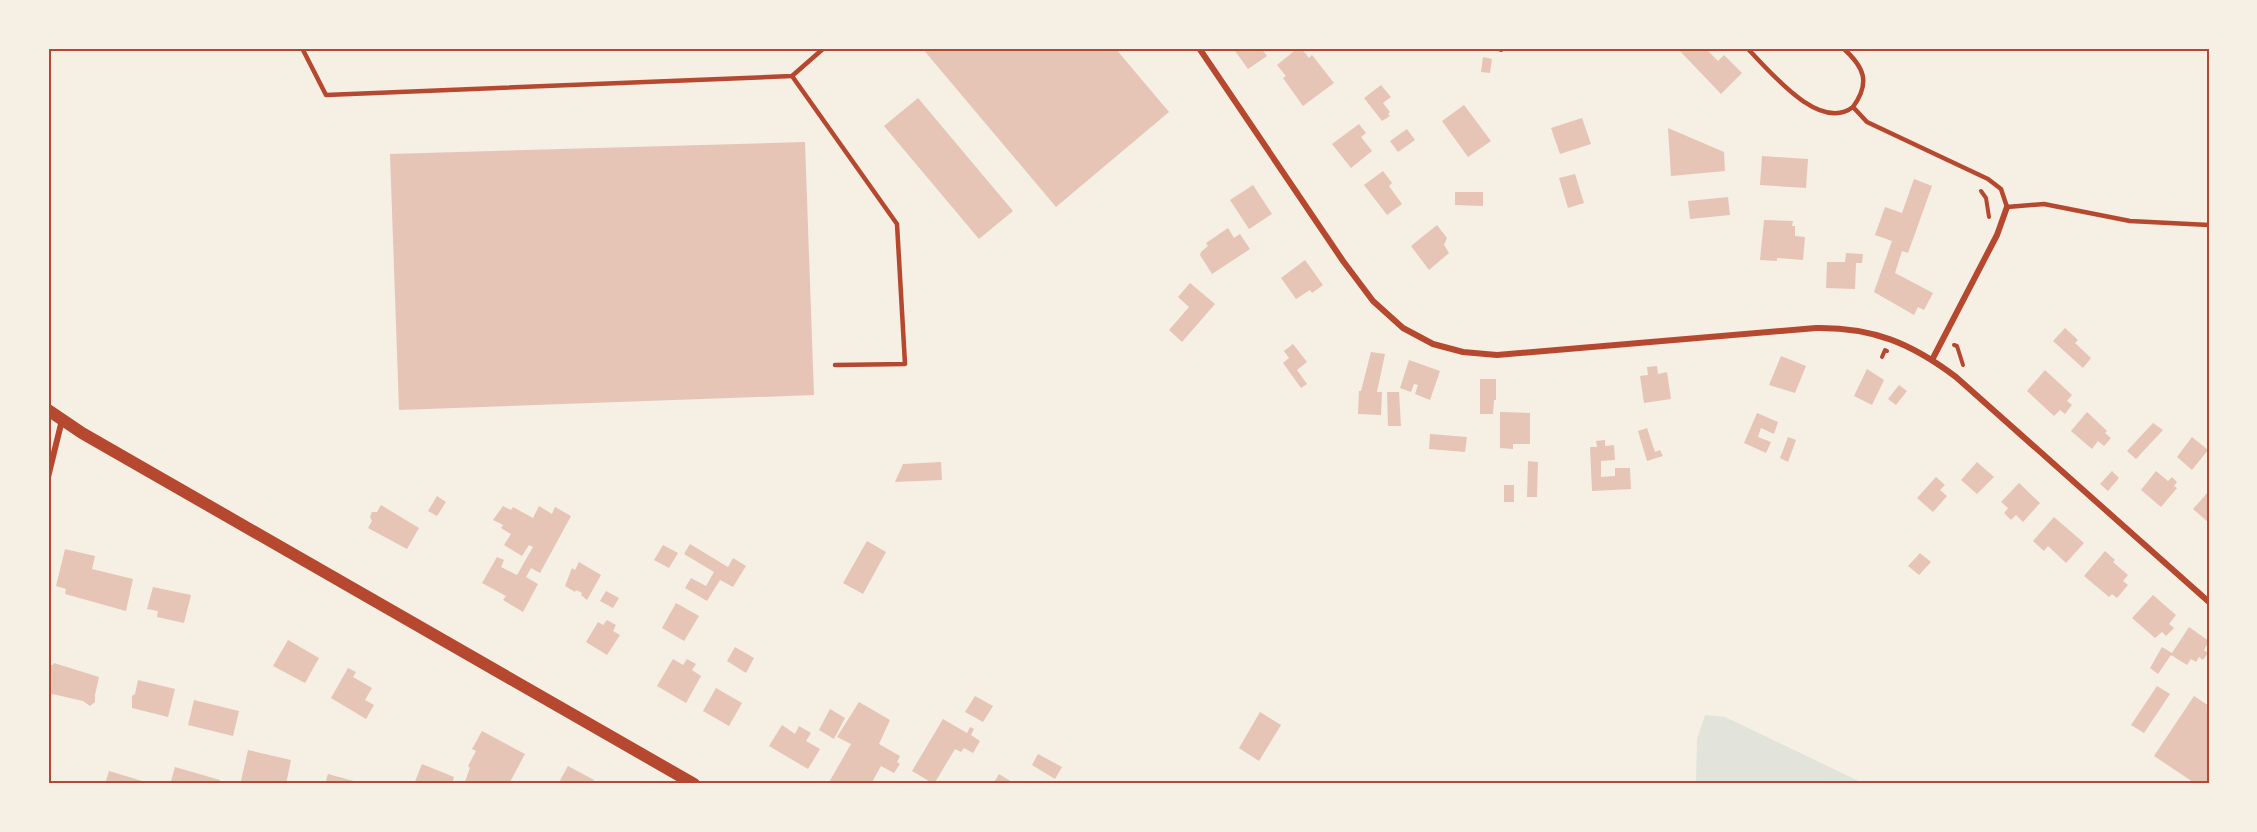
<svg xmlns="http://www.w3.org/2000/svg" width="2257" height="832" viewBox="0 0 2257 832" font-family="Commissioner,sans-serif">
<style>
.green{fill:#e2e4dc}
.building{fill:#e6c5b7}
.lines{fill:none;stroke-linecap:round;stroke-linejoin:round}
.path{stroke:#b5482f;stroke-width:4}
.service{stroke:#b5482f;stroke-width:4.5}
.minor{stroke:#b5482f;stroke-width:6}
.secondary{stroke:#b5482f;stroke-width:12}
.neatline{fill:none;stroke:#b5482f;stroke-width:2}
</style>
<rect width="100%" height="100%" fill="#f6efe4"/>
<path class="green" d="M1705,715L1725,717L1865,784H1696L1697,739Z"/>
<g class="building">
<path d="M922,48H1115L1169,112L1056,207Z"/>
<path d="M1233,48H1261L1267,56L1248,69Z"/>
<path d="M1298,48H1301L1309,58L1312,55L1334,83L1303,106L1283,78L1286,76L1277,65Z"/>
<path d="M1677,48H1705L1718,61L1724,55L1742,73L1721,94Z"/>
<path d="M1483,57L1492,59L1490,73L1481,72Z"/>
<path d="M1381,85L1391,97L1383,103L1390,112L1388,114L1390,116L1382,121L1364,98Z"/>
<path d="M918,98L1013,211L979,239L884,126Z"/>
<path d="M1464,105L1491,141L1468,157L1442,121Z"/>
<path d="M1582,118L1591,144L1560,154L1551,128Z"/>
<path d="M1359,124L1366,133L1361,137L1372,151L1351,168L1332,144Z"/>
<path d="M1668,128L1724,152L1725,171L1671,176Z"/>
<path d="M1407,129L1415,140L1398,152L1390,141Z"/>
<path d="M805,142L814,395L399,410L390,154Z"/>
<path d="M1762,156L1808,159L1806,188L1760,185Z"/>
<path d="M1383,171L1392,183L1389,186L1402,204L1387,215L1364,185Z"/>
<path d="M1575,174L1584,203L1568,208L1559,178Z"/>
<path d="M1914,179L1932,186L1908,253L1902,251L1895,273L1933,293L1924,310L1918,307L1914,315L1874,292L1892,241L1875,235L1885,207L1902,213Z"/>
<path d="M1253,185L1272,214L1249,229L1230,200Z"/>
<path d="M1455,192H1483V206L1455,205Z"/>
<path d="M1728,197L1730,215L1690,219L1688,201Z"/>
<path d="M1764,220L1793,221L1792,226H1795V236L1805,237L1803,260L1777,258V261L1760,260Z"/>
<path d="M1437,225L1447,238L1444,245L1449,253L1429,270L1411,246Z"/>
<path d="M1228,228L1234,238L1240,234L1250,249L1212,274L1200,255L1201,252L1208,246L1206,243Z"/>
<path d="M1846,253L1863,254L1862,263H1856L1855,289L1826,288L1827,262H1845Z"/>
<path d="M1305,260L1323,285L1312,293L1310,290L1296,299L1281,278Z"/>
<path d="M1190,283L1215,304L1182,342L1169,330L1189,307L1178,297Z"/>
<path d="M2065,328L2078,340L2075,343L2091,358L2083,368L2053,341Z"/>
<path d="M1293,344L1307,362L1297,370L1307,384L1301,388L1283,363L1289,358L1284,351Z"/>
<path d="M1371,352L1385,354L1377,392H1382L1381,415L1358,414L1359,391H1361Z"/>
<path d="M1781,356L1806,366L1795,393L1769,385Z"/>
<path d="M1409,360L1440,371L1430,400L1415,394L1418,385L1414,384L1411,392L1400,388Z"/>
<path d="M1657,366L1658,374L1667,372L1671,399L1644,403L1640,376L1648,375L1647,367Z"/>
<path d="M1867,369L1884,380L1872,405L1854,396Z"/>
<path d="M2045,370L2072,395L2067,401L2072,405L2065,414L2060,410L2054,416L2027,391Z"/>
<path d="M1480,379H1496V400H1494L1493,414H1480Z"/>
<path d="M1899,385L1907,391L1896,405L1888,399Z"/>
<path d="M1387,392H1399L1401,426H1388Z"/>
<path d="M1500,412L1530,413V444H1513V449L1500,448Z"/>
<path d="M2087,412L2107,431L2105,433L2111,438L2104,446L2098,441L2092,449L2071,431Z"/>
<path d="M1757,413L1778,422L1774,434L1761,428L1758,437L1771,442L1766,453L1744,443Z"/>
<path d="M2153,423L2163,430L2136,459L2127,451Z"/>
<path d="M1647,428L1655,452L1660,450L1663,456L1647,461L1638,431Z"/>
<path d="M1430,434L1467,437L1465,452L1429,449Z"/>
<path d="M1788,437L1796,440L1788,462L1780,458Z"/>
<path d="M2192,437L2208,450L2192,470L2177,457Z"/>
<path d="M1605,440V446L1614,445L1615,460L1601,461V477L1615,476V468H1630L1631,489L1592,491L1590,447H1597L1596,441Z"/>
<path d="M1528,461L1538,462L1537,497H1527Z"/>
<path d="M941,462L942,480L895,482L903,464Z"/>
<path d="M1977,462L1994,477L1977,494L1961,480Z"/>
<path d="M2112,471L2119,478L2108,491L2100,484Z"/>
<path d="M2156,471L2168,481L2172,477L2177,482L2174,486L2177,488L2161,507L2141,490Z"/>
<path d="M1936,477L1945,485L1940,490L1947,496L1933,512L1917,498Z"/>
<path d="M2019,483L2040,503L2023,522L2016,515L2011,520L2004,513L2008,508L2001,502Z"/>
<rect x="1504" y="485" width="10" height="17"/>
<path d="M2209,491V523L2193,509Z"/>
<path d="M437,496L446,502L437,516L428,511Z"/>
<path d="M381,505L419,528L407,549L368,528L372,521L370,517L372,512H377Z"/>
<path d="M503,506L511,510L513,507L533,518L539,506L552,514L555,507L571,516L540,573L531,568L526,577L538,584L523,612L503,600L506,596L482,583L497,557L504,560L501,567L517,575L533,547L529,545L522,556L504,545L511,534L501,528L503,525L493,520Z"/>
<path d="M2054,517L2084,543L2066,563L2048,546L2044,551L2033,541Z"/>
<path d="M867,541L886,552L863,594L843,583Z"/>
<path d="M690,544L728,567L733,558L746,566L733,587L720,580L707,601L685,588L691,578L706,586L714,572L684,554Z"/>
<path d="M663,545L678,553L669,568L654,560Z"/>
<path d="M65,549L95,556L92,569L133,579L126,611L65,594L66,589L56,586Z"/>
<path d="M2105,551L2115,560L2113,562L2128,575L2123,581L2128,585L2117,598L2112,594L2109,597L2084,576Z"/>
<path d="M1920,553L1931,562L1919,575L1908,566Z"/>
<path d="M579,562L601,575L587,600L581,595L582,593L576,590L575,592L565,586L572,568L575,570Z"/>
<path d="M153,587L191,595L184,623L157,617L158,611L147,609Z"/>
<path d="M606,591L619,598L613,608L600,601Z"/>
<path d="M2153,595L2176,615L2169,624L2174,628L2166,636L2162,632L2155,638L2132,618Z"/>
<path d="M676,603L699,616L684,641L662,628Z"/>
<path d="M607,620L616,625L613,631L620,635L607,655L586,642L598,622L603,625Z"/>
<path d="M2189,627L2209,641L2204,650L2208,653L2203,660L2199,657L2196,662L2191,659L2187,665L2171,655L2158,674L2150,668L2162,647L2172,653Z"/>
<path d="M288,640L319,658L305,683L273,666Z"/>
<path d="M735,647L754,658L746,673L727,661Z"/>
<path d="M673,659L683,665L687,659L696,664L692,670L701,676L686,703L657,686Z"/>
<path d="M54,663L99,677L95,695V702L90,706L83,701L48,693V664L53,665Z"/>
<path d="M348,668L356,672L353,677L372,688L365,700L374,705L366,719L331,698Z"/>
<path d="M138,680L175,689L168,717L132,708V696L135,694Z"/>
<path d="M2157,686L2170,694L2144,733L2131,725Z"/>
<path d="M716,688L742,703L729,726L703,711Z"/>
<path d="M975,696L993,706L983,722L965,712Z"/>
<path d="M2194,696L2209,706V784H2196L2154,756Z"/>
<path d="M194,700L239,711L233,736L188,725Z"/>
<path d="M859,702L890,720L879,744L900,756L897,762L900,764L894,773L881,766L871,784H828L851,744L837,737Z"/>
<path d="M830,709L845,718L834,739L819,730Z"/>
<path d="M1260,712L1281,725L1259,761L1239,748Z"/>
<path d="M943,719L967,733L970,727L974,729L971,735L980,741L973,753L964,748L961,752L955,749L934,784L912,771Z"/>
<path d="M782,725L795,734L799,726L811,733L806,741L820,749L808,769L769,746Z"/>
<path d="M482,731L525,754L509,784H464L470,768L468,766L476,751L472,749Z"/>
<path d="M248,750L291,760L286,784H254L241,781Z"/>
<path d="M1038,754L1062,767L1055,779L1032,765Z"/>
<path d="M422,764L454,777L452,784H414Z"/>
<path d="M568,766L594,780L592,784H558Z"/>
<path d="M175,767L220,780L219,784H182L171,781Z"/>
<path d="M109,771L149,783V784H105Z"/>
<path d="M328,774L361,783L360,784H325Z"/>
<path d="M999,774L1015,784H993Z"/>
</g>
<g class="lines">
<g class="path">
<path d="M1981,191L1986,198L1989,217"/>
<path d="M1954,345L1957,346L1963,365"/>
<path d="M1882,357L1885,350L1887,351"/>
</g>
<g class="service">
<path d="M302,48L326,95L792,76L824,48"/>
<path d="M1747,48C1769,70 1819,133 1853,107"/>
<path d="M1843,48C1864,67 1871,82 1853,107L1867,122L1988,179L2001,189L2007,207L2044,204L2130,221L2209,225"/>
<path d="M792,76L897,224L905,364L835,365"/>
</g>
<g class="minor">
<path d="M1199,48L1343,261L1373,301L1403,328L1433,344L1463,352L1497,355L1816,328C1872,327 1911,343 1956,377L2209,602"/>
<path d="M1498,48L1501,49"/>
<path d="M1932,360L1997,235L2007,207"/>
<path d="M48,477L62,420"/>
</g>
<path class="secondary" d="M48,410L82,433L694,784"/>
</g>
<rect width="2257" height="832" fill="none" stroke="#f6efe4" stroke-width="99"/>
<rect x="50" y="50" width="2158" height="732" class="neatline"/>
</svg>
